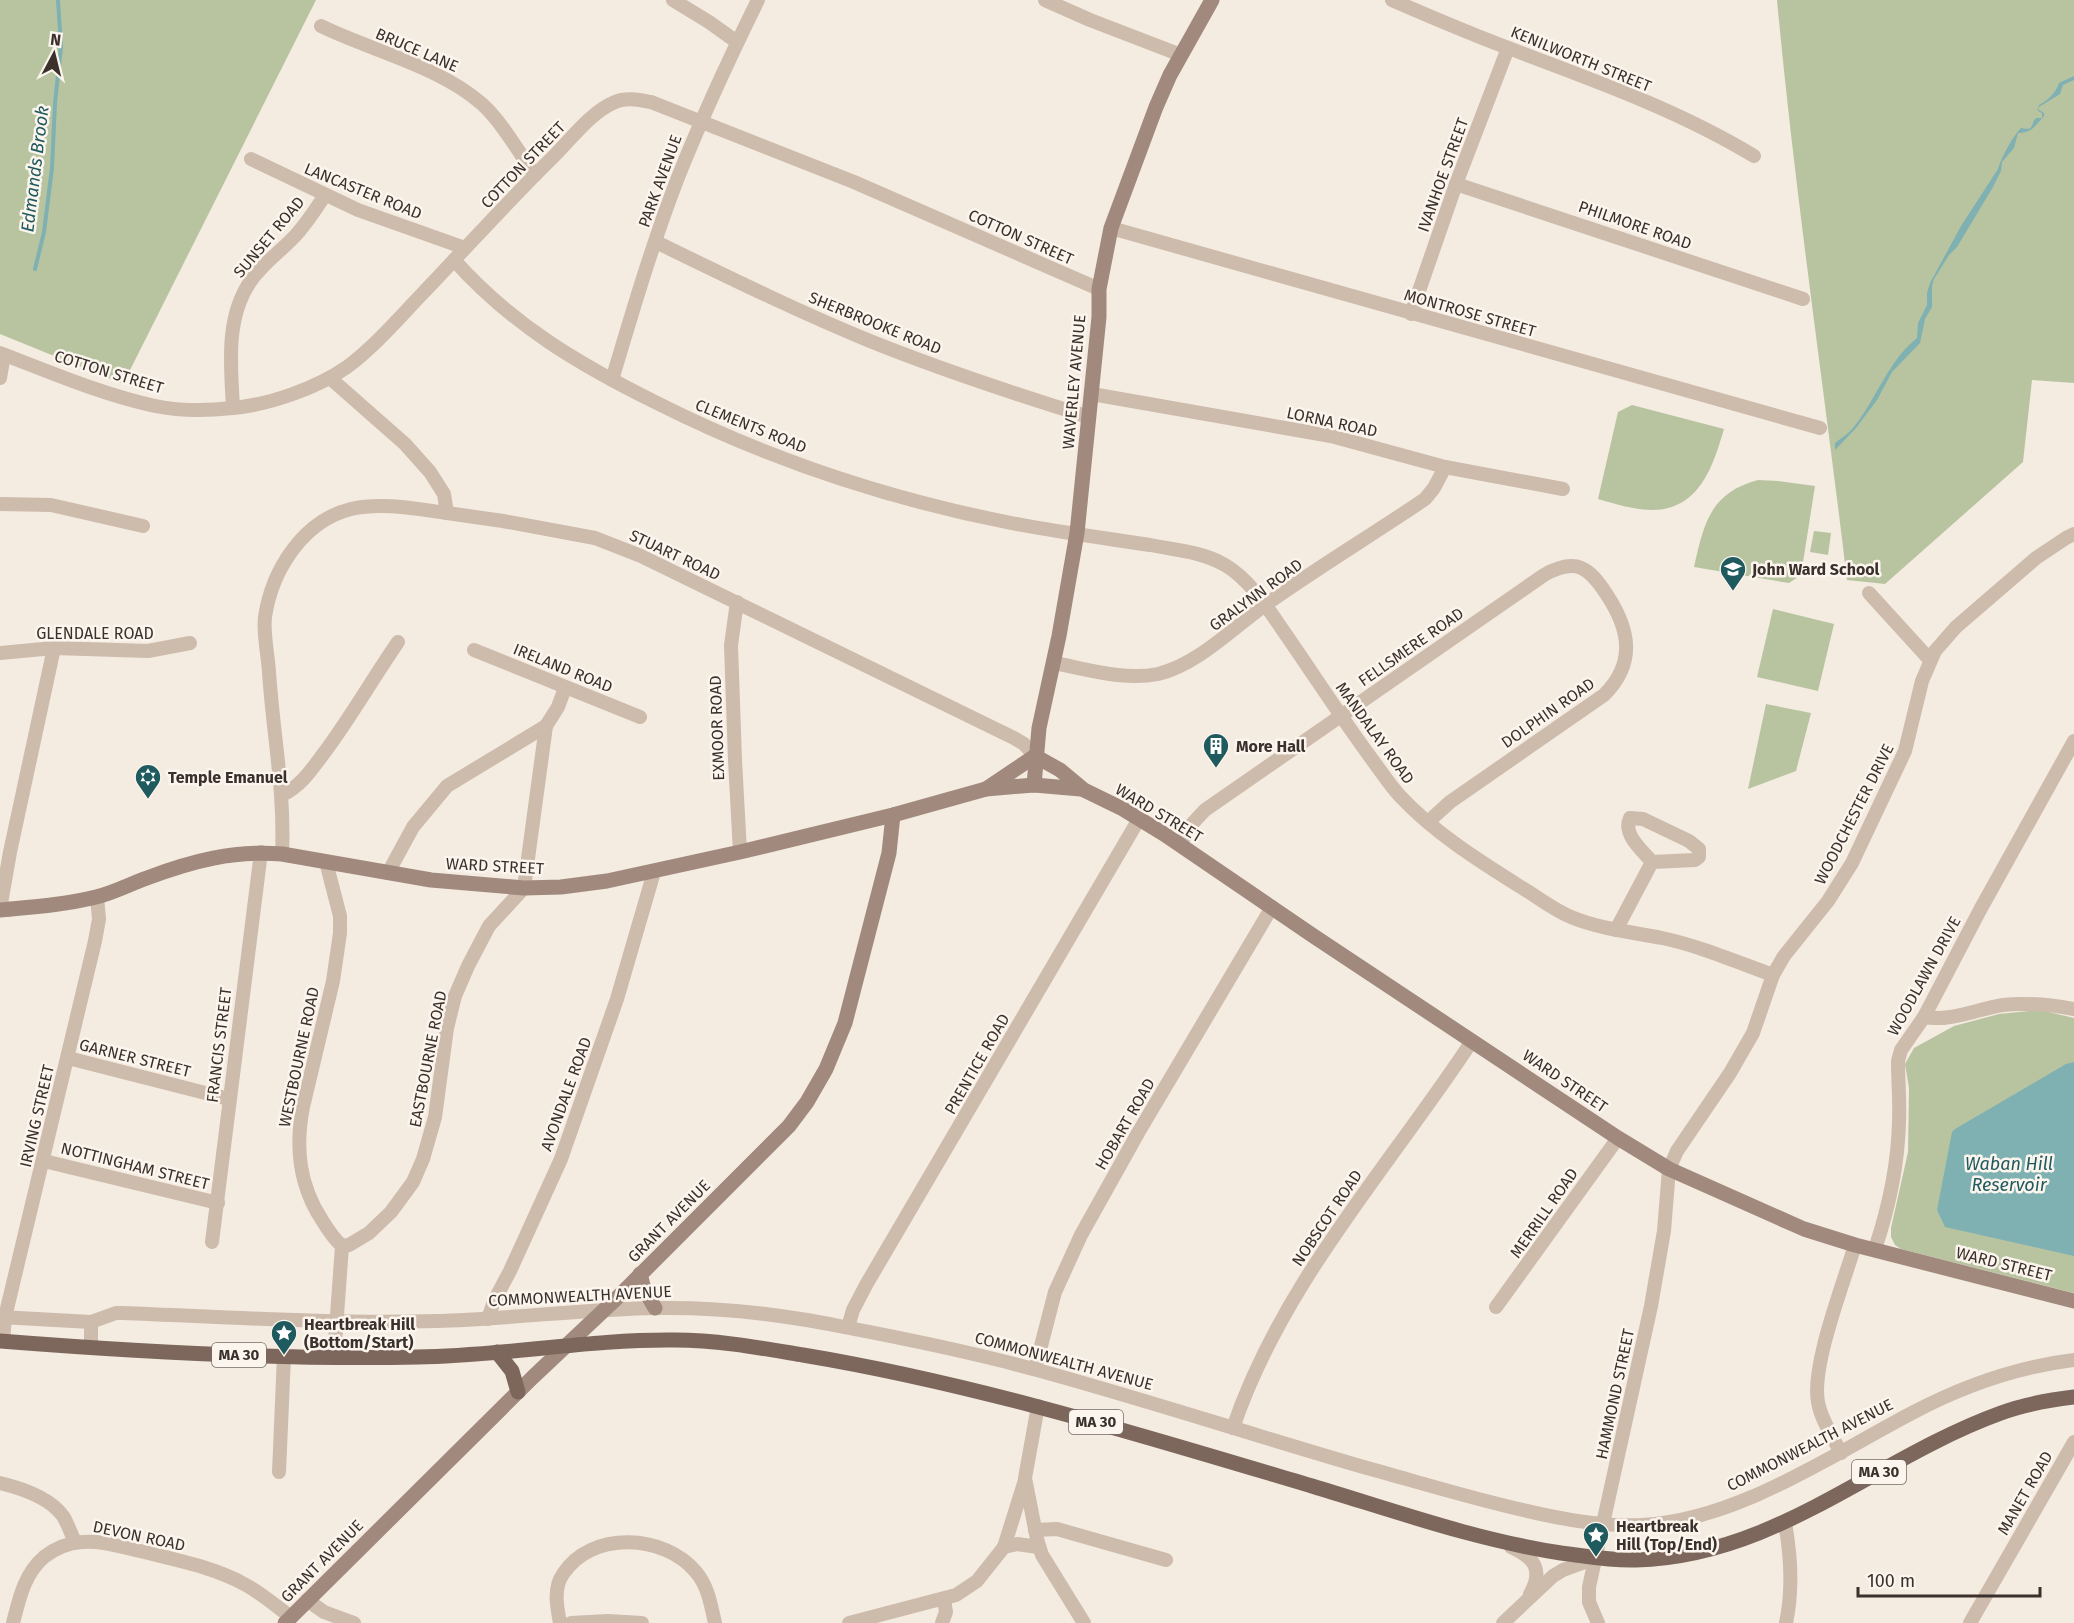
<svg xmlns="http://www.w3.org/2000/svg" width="2074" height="1623" viewBox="0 0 2074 1623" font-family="'Fira Sans',sans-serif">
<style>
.green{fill:#b8c4a0}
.water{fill:#7fb0b2}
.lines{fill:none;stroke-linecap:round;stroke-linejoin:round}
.stream{stroke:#7fb0b2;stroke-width:4}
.street{stroke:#cdbbac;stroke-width:14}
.secondary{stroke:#a18a7d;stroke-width:15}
.primary{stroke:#7d675c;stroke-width:15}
.labels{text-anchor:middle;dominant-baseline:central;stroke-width:5;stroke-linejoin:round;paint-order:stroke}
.shield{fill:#fbf5ee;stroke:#756b66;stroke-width:1.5}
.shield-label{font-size:15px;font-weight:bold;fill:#3b302b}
.street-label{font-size:16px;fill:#3b302b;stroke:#fbf5ee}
.poi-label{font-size:16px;font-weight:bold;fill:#3b302b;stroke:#fbf5ee;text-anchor:start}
.water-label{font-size:18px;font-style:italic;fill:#1f5a5e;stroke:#fbf5ee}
</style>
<rect width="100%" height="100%" fill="#f4ebe1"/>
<g class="green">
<path d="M0,0H316L123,384L0,334Z"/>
<path d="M1777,0H2074V383L2032,380L2023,462L1885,584L1847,580C1824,387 1795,194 1777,0Z"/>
<path d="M1632,405L1724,429C1713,466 1700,509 1653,510C1634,510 1616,504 1598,499L1618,412Z"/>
<path d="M1758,480L1778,481L1815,486L1801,575L1789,583L1694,567C1704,523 1710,493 1758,480Z"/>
<path d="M1814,531L1831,533L1828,555L1810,552Z"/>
<path d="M1773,609L1834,624L1818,691L1757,677Z"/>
<path d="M1766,704L1811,713L1796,771L1748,789Z"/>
<path d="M2040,1010L2074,1018V1293L1901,1249L1895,1245L1891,1237V1228L1908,1152L1909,1088L1905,1064L1914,1048L1954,1026L1999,1014Z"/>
</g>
<g class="water">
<path d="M2074,76V80L2063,85L2060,94L2039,107V110L2044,113V116C2036,125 2032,133 2018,133L2014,148L2002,162L2001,171L1993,187L1957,247L1949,255L1934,279L1932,286V307L1925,319L1920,343L1892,372L1877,400L1856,428L1835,450V443C1841,438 1848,434 1853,428C1877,399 1887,362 1917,338L1918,323L1927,305V293L1930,283L1961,226L1998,169C2001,158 2013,136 2021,128C2035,131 2030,124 2036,118H2042V113L2038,111L2039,105C2047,101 2056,93 2059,83Z"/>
<path d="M2074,1062V1256L1945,1227L1937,1210L1952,1132L1955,1129L2066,1064Z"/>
</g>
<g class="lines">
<path class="stream" d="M35,269L44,232L52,168L55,103L61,47L58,0"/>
<g class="street">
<path d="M673,0L709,22L737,42"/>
<path d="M1045,0L1090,20L1181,55"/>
<path d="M1392,0C1431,17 1471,34 1511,49C1593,80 1678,110 1754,156"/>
<path d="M321,26C372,51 439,66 482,104C502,122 519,153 535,175"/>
<path d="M251,159L358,210L465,248"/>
<path d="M1456,184L1803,299"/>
<path d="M1111,228L1820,428"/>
<path d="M656,242C726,276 797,311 870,341C942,370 1015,394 1089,417"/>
<path d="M454,260C512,325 580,365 657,403C768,459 889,499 1011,523C1057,532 1104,538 1150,545C1176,550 1203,552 1225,565C1249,579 1267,607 1282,629C1312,672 1340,716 1371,758C1380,770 1389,784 1399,795C1434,833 1481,862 1524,889C1539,898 1554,910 1571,917C1600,929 1631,932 1662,938C1700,946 1737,962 1773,975"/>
<path d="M1411,314L1456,184L1508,48"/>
<path d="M0,353C50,372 103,395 155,406C180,411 207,411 232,408C269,405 317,388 347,367C375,346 398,319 422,294C466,248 509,200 554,156C572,138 591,112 615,102C627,97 639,100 651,102L854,182L1099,289"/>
<path d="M0,378L4,355"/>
<path d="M330,378L405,444L430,472L444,494L447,513L503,521L595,538L641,556L1014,738L1024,744L1035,756"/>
<path d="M612,380C632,313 652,245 677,180C701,119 729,59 758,0"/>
<path d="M1092,394L1331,436L1445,467L1563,489"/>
<path d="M233,408C231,367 225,319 250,282C262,264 280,252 295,236C306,224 316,209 325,195"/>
<path d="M0,504L51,505L143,526"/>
<path d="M1869,593L1930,660"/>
<path d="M737,602L731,645L735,760L740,852"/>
<path d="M474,650L640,717"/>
<path d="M0,653L54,648L148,651L190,643"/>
<path d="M1054,663C1087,669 1124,681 1158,674C1197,665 1233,628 1265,605C1317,568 1372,535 1425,499L1434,488L1445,467"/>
<path d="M282,795C301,786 312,769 324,753C351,717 373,678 398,642"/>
<path d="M1180,845L1191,825L1205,810L1544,575C1576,557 1589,567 1607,595C1630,630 1636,663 1604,695L1450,802L1428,822"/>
<path d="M282,854C285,791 273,734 269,672C268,655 263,634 265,617C272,570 303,521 351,509C382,502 416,509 447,513"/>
<path d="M326,862L340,916V933L333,981L303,1107C295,1148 299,1185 322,1220C328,1230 334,1239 342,1246L334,1357"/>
<path d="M388,873L413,827L447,786L546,726"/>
<path d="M0,909L10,852L54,648"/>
<path d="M1616,930L1652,862L1695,860L1699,857V849L1689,841L1643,819L1630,818C1622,834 1642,850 1652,862"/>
<path d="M1924,1017C1950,1022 1977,1009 2003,1005C2027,1002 2051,1005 2074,1009"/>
<path d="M68,1058L229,1099"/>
<path d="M44,1161L218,1203"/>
<path d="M212,1242L261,852"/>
<path d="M342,1246L349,1245L369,1233L391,1212L413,1182L423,1159L435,1117L447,1028L455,996L468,966L489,926L524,888L546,726L558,707L565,688"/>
<path d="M1875,1249C1889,1207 1898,1166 1899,1122C1900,1101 1898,1081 1898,1061L1901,1050L1924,1017L1980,910L2074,741"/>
<path d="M1496,1307L1618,1138"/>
<path d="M0,1317L91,1322L116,1313H122C227,1317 332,1324 436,1321C510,1319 584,1309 658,1308C722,1307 787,1315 849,1328C912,1340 975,1353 1037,1370C1147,1400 1256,1436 1367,1468C1418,1482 1470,1498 1523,1510C1562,1519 1602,1527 1643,1525C1737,1520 1830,1456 1912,1413C1963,1386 2016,1367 2074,1360"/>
<path d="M488,1319L494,1301L510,1271L561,1159L617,999L654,872"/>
<path d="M848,1327L853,1310L866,1285L1139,819"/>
<path d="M3,1341L5,1317L95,941L99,919L97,897"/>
<path d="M91,1348V1322"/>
<path d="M1035,1369L1055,1292L1081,1235L1138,1133L1272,907"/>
<path d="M1038,1406L1025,1478L1037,1539L1042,1555L1084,1623"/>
<path d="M1233,1428C1282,1283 1389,1167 1472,1041"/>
<path d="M1841,1453C1833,1437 1821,1420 1818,1402C1811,1366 1844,1282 1855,1245"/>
<path d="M279,1472L284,1356"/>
<path d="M0,1483C21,1488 50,1498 63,1516C68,1524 71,1534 75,1542"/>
<path d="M1785,1523C1791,1556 1793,1590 1786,1623"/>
<path d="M1035,1530L1057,1529L1166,1560"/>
<path d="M1004,1547L1025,1480"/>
<path d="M1511,1547C1534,1557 1544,1570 1530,1594"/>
<path d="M307,1600L324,1612L354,1623"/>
<path d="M13,1623C19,1600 24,1574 44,1557C54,1549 68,1543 82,1542C101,1540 121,1547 140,1551C176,1560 214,1567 246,1585C262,1594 276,1606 291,1617"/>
<path d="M560,1623C557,1607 553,1588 563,1574C591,1530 665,1534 696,1572C708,1586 711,1605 715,1623"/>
<path d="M571,1623L608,1621L642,1623"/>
<path d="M849,1623L956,1595L977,1581L1004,1547L1017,1544L1038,1547"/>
<path d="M942,1623L946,1612L944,1599"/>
<path d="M1503,1623L1553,1576L1563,1570L1596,1558"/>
<path d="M1598,1623L1589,1602V1587L1651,1306L1664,1231L1669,1169L1677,1151L1730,1073L1753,1033L1773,975L1784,956L1828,901L1852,863L1905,751L1922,681L1935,651L1956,627L2036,558L2066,538L2074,534"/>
<path d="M1970,1623L2074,1442"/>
</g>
<g class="secondary">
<path d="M1034,785L1039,728L1059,636L1077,533L1099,317V289L1111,228L1156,107L1170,75L1212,0"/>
<path d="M986,789L1035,756L1060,770L1084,790L1123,809L1164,834L1315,937L1618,1138L1669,1169L1804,1229L1855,1245L2074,1301"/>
<path d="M0,910C32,907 64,905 96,897C113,893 130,884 147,878C192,861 234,850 282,854L431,880L524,888L561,887L607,881L740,852L893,815L986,789L1034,785L1081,789"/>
<path d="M640,1274L644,1289L655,1308"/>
<path d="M285,1623L533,1377L620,1295L789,1126L807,1102L826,1069L845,1023L889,853L893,815"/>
</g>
<g class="primary">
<path d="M0,1341C139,1352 279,1360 418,1357C504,1356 589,1339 675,1340C718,1340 761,1348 803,1355C977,1384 1144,1436 1312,1486C1395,1511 1476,1540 1561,1553C1586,1556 1610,1561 1636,1560C1777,1556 1874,1459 2001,1413C2025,1404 2049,1400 2074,1397"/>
<path d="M497,1352L512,1371L518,1392"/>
</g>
</g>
<defs>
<g id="school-pin" transform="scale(1.35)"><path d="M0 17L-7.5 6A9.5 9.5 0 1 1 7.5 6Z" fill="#1f5a5e" stroke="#fbf5ee"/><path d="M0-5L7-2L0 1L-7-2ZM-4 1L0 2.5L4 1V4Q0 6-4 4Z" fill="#fff"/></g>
<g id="building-pin" transform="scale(1.35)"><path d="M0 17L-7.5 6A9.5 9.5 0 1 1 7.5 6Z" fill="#1f5a5e" stroke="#fbf5ee"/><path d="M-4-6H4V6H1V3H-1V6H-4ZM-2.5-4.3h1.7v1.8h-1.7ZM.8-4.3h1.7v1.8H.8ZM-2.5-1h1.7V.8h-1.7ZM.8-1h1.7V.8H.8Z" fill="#fff"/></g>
<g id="synagogue-pin" transform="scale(1.35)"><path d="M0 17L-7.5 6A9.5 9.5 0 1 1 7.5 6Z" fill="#1f5a5e" stroke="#fbf5ee"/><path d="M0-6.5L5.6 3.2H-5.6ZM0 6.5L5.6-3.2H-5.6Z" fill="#fff"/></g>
<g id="sight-pin" transform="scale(1.35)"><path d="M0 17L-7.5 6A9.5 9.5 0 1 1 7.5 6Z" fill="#1f5a5e" stroke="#fbf5ee"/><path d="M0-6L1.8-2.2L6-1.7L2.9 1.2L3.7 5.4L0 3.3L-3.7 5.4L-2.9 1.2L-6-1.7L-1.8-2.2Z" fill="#fff"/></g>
</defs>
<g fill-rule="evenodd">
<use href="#school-pin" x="1733" y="569"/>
<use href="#building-pin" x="1216" y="746"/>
<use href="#synagogue-pin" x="148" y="777"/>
<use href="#sight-pin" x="284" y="1333"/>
<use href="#sight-pin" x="1596" y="1535"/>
</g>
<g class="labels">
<g class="shield">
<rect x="212" y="1343" width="54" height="24" rx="4.5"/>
<rect x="1069" y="1410" width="54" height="24" rx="4.5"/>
<rect x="1852" y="1460" width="54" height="24" rx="4.5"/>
</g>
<g class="shield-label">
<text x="239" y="1355">MA 30</text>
<text x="1096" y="1422">MA 30</text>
<text x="1879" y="1472">MA 30</text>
</g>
<g class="street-label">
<text transform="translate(417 50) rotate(23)">BRUCE LANE</text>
<text transform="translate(1581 59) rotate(22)">KENILWORTH STREET</text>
<text transform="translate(523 165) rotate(-46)">COTTON STREET</text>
<text transform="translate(1443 175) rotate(-70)">IVANHOE STREET</text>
<text transform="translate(660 181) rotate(-70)">PARK AVENUE</text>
<text transform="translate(363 191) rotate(22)">LANCASTER ROAD</text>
<text transform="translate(1635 225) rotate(19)">PHILMORE ROAD</text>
<text transform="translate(269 237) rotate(-50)">SUNSET ROAD</text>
<text transform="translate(1021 237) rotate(24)">COTTON STREET</text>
<text transform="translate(1470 313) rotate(16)">MONTROSE STREET</text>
<text transform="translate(875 323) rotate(22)">SHERBROOKE ROAD</text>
<text transform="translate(109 372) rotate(17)">COTTON STREET</text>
<text transform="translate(1074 382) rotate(-85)">WAVERLEY AVENUE</text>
<text transform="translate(1332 422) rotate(12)">LORNA ROAD</text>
<text transform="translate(751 426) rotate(22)">CLEMENTS ROAD</text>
<text transform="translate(675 555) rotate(25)">STUART ROAD</text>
<text transform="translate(1256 595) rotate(-36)">GRALYNN ROAD</text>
<text x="95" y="633">GLENDALE ROAD</text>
<text transform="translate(1411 647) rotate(-35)">FELLSMERE ROAD</text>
<text transform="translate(563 668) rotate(22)">IRELAND ROAD</text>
<text transform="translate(1548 713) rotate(-35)">DOLPHIN ROAD</text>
<text transform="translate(717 728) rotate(-92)">EXMOOR ROAD</text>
<text transform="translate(1375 733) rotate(54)">MANDALAY ROAD</text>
<text transform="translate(1159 813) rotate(31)">WARD STREET</text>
<text transform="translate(1854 814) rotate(-63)">WOODCHESTER DRIVE</text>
<text transform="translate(495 866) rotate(3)">WARD STREET</text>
<text transform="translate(1924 976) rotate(-61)">WOODLAWN DRIVE</text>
<text transform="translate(219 1045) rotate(-83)">FRANCIS STREET</text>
<text transform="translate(299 1057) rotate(-78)">WESTBOURNE ROAD</text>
<text transform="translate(135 1058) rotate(14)">GARNER STREET</text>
<text transform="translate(428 1059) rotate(-79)">EASTBOURNE ROAD</text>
<text transform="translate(977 1064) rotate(-60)">PRENTICE ROAD</text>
<text transform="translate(1565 1081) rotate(34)">WARD STREET</text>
<text transform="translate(566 1094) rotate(-70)">AVONDALE ROAD</text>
<text transform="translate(37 1116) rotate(-77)">IRVING STREET</text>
<text transform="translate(1125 1124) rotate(-60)">HOBART ROAD</text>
<text transform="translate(135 1166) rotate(14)">NOTTINGHAM STREET</text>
<text transform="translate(1544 1213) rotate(-55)">MERRILL ROAD</text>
<text transform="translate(1327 1218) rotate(-56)">NOBSCOT ROAD</text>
<text transform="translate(669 1221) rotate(-45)">GRANT AVENUE</text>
<text transform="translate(2004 1264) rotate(14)">WARD STREET</text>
<text transform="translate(580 1296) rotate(-3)">COMMONWEALTH AVENUE</text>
<text transform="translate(1064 1361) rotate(15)">COMMONWEALTH AVENUE</text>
<text transform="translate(1615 1394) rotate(-78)">HAMMOND STREET</text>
<text transform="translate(1810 1445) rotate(-27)">COMMONWEALTH AVENUE</text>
<text transform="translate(2025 1493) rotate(-60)">MANET ROAD</text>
<text transform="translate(139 1536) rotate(12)">DEVON ROAD</text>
<text transform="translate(322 1561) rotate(-45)">GRANT AVENUE</text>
</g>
<g class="poi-label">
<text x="1752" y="569">John Ward School</text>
<text x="1236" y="746">More Hall</text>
<text x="168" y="777">Temple Emanuel</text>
<text x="304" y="1324">Heartbreak Hill<tspan x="304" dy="18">(Bottom/Start)</tspan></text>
<text x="1616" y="1526">Heartbreak<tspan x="1616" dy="18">Hill (Top/End)</tspan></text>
</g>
<g class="water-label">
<text transform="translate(35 169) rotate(-83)">Edmands Brook</text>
<text x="2009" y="1164">Waban Hill<tspan x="2009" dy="21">Reservoir</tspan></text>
</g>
</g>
<g transform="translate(54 54) rotate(7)" stroke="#fbf5ee" stroke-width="4.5" paint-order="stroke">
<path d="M0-4.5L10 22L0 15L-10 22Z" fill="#3b302b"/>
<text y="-9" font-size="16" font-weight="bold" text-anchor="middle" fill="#3b302b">N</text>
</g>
<path d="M1858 1587v9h182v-9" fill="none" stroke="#3b302b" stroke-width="3"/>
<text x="1867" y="1587" font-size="18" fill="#3b302b" stroke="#fbf5ee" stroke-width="4.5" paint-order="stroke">100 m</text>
</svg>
